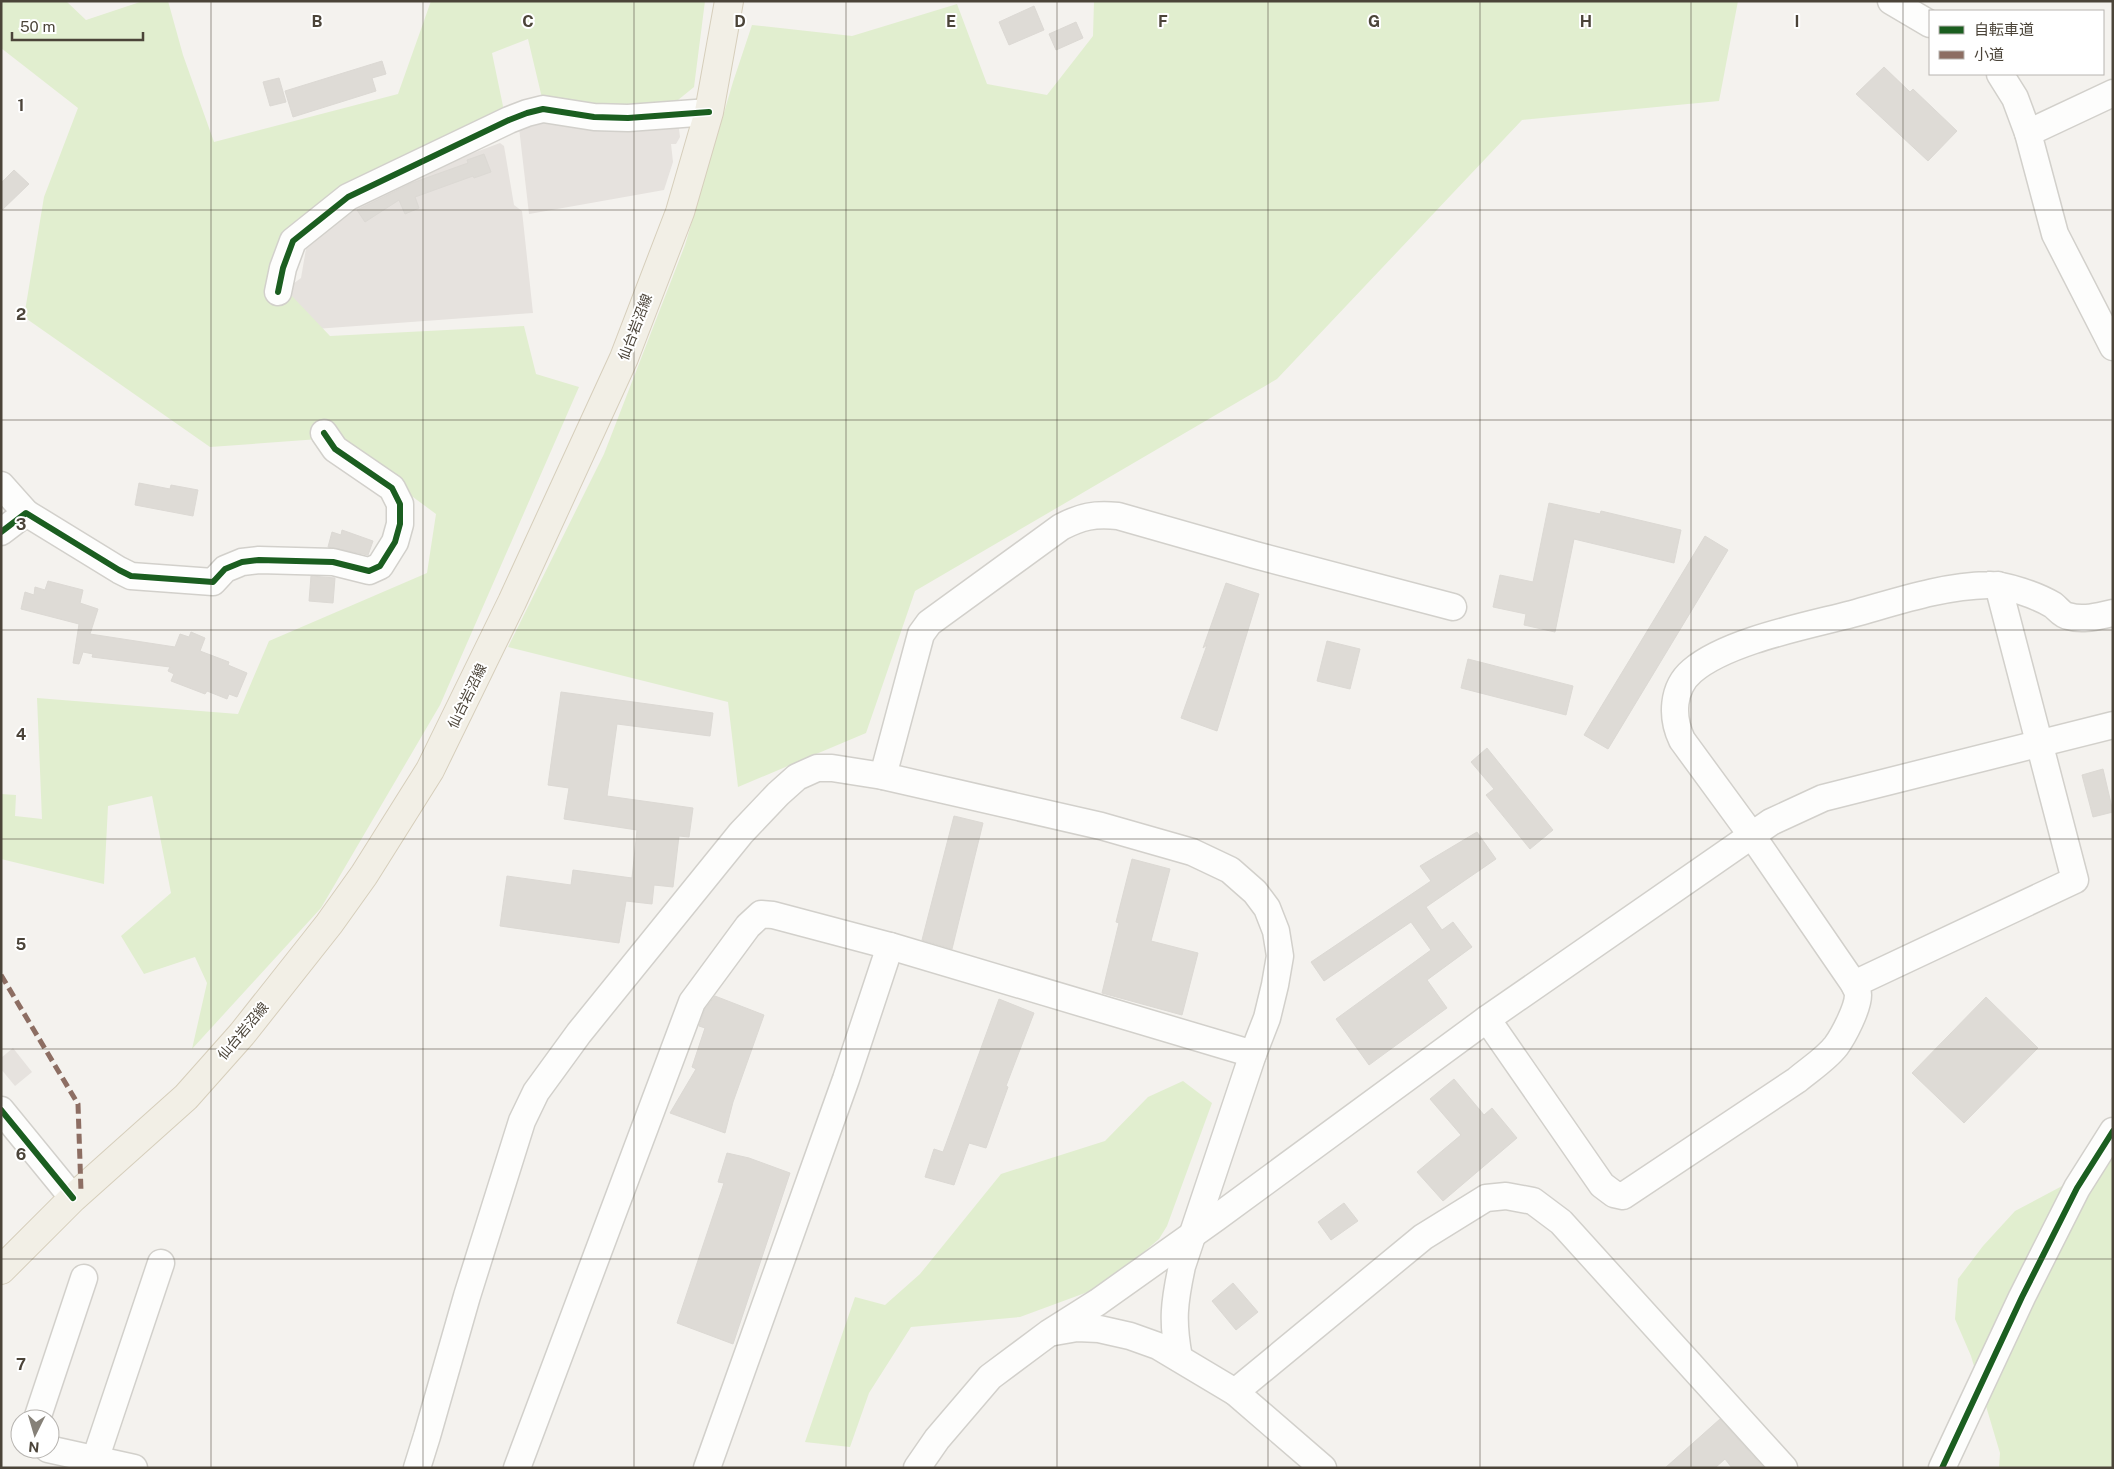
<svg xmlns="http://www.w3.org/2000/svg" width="2114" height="1469" viewBox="0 0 2114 1469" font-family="'Public Sans','Noto Sans JP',sans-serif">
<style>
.industrial{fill:#e6e2de}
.green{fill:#e1eecf}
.building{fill:#dedbd6;stroke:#dcd9d4}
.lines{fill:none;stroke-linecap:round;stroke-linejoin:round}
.minor-casing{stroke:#d2d0cb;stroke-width:29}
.major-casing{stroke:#d6cebb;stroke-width:30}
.minor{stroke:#fdfdfc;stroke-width:26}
.major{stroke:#f2efe6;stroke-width:28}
.quiet{stroke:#8d6e63;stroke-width:5;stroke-dasharray:10 5;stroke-linecap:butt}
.cycleway-casing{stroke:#fff;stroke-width:9}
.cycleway{stroke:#1b5e20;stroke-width:6}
.grid{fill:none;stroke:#4b4439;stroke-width:1;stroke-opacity:0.55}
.labels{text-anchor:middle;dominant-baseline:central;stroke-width:4;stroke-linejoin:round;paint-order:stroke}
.street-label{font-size:14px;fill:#4b4439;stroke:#fff}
.grid-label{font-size:16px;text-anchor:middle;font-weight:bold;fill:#4b4439;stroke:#fff;stroke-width:4;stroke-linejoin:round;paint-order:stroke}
</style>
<rect width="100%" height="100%" fill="#f4f2ee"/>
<g class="industrial">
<path d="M518,119L678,121L680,137L676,144H671L673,162L664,190L529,214Z"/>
<path d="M500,143L504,146L514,205L522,211L533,313L288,331L290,286L301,278L307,243L374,190Z"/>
<path d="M13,1048L32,1072L15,1086L1,1069V1058Z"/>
</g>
<g class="green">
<path d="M1,1H66L86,20L143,1H168L183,55L214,142L398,94L431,1H705L694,87L662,113L542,98L528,39L492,53L504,111L345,196L271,274L330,336L524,326L536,374L579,387L440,705L321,908L192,1049L207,983L195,957L144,974L121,936L171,893L152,796L108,806L104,884L1,859V794L16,795L15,816L42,819L37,698L238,714L269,641L427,573L436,514L333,438L210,447L24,317L44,197L78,108L1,48Z"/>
<path d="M1094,1H1738L1719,101L1522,120L1277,379L915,591L866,733L738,787L728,702L508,647L604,454L685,245L733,82L752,25L852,36L957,4L987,84L1047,95L1093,36Z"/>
<path d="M1183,1081L1212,1103L1167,1226L1159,1239L1104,1286L1020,1317L911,1327L869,1393L850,1447L805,1442L855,1297L885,1305L920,1274L1001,1174L1105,1141L1148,1097Z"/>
<path d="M2113,1159V1468H1999L2000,1453L1971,1356L1955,1319L1958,1279L1983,1246L2015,1211Z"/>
</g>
<g class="building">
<path d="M1034,6L1044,30L1009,45L999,22Z"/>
<path d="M1076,22L1083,38L1056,50L1049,34Z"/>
<path d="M382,61L386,74L372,78L376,91L293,117L285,91Z"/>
<path d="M1884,67L1910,92L1913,89L1957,131L1928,161L1856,94Z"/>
<path d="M279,78L286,102L270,106L263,82Z"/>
<path d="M484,154L491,172L474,178L473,176L415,197L419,208L405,214L399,200L365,222L357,210L412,183L468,163L467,160Z"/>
<path d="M14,170L29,184L1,211V183Z"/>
<path d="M139,483L170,489L171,485L198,490L193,516L135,505Z"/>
<path d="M1549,503L1600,514L1601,511L1681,530L1674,563L1574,539L1555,632L1524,625L1526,614L1493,607L1500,575L1533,582Z"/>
<path d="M342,530L373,541L368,555L328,547L332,532L341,535Z"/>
<path d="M1705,536L1728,550L1608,749L1584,735Z"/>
<path d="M311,576L335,578L333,603L309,601Z"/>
<path d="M48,581L83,590L80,603L98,609L90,634L175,647L180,634L189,637L191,632L205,638L200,651L229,662L228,665L247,673L237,697L229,694L227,699L207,691L205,694L171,681L174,674L168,671L170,667L92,657L93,654L83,652L79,664L73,663L79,624L21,609L25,592L34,595L35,587L45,590Z"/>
<path d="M1226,583L1259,594L1217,731L1181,718L1207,645L1203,648Z"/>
<path d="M1327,641L1360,649L1350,689L1317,681Z"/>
<path d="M1468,659L1573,686L1566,715L1461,688Z"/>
<path d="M561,692L713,713L710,736L617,724L607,796L693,808L689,837L679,836L673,887L654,885L652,904L626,901L619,943L500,926L507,876L571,885L573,870L632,878L637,830L564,819L569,788L548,785Z"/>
<path d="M1487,748L1553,830L1530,849L1486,795L1494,789L1471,762Z"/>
<path d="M2103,769L2113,812L2093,817L2082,775Z"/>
<path d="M954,816L983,823L952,949L922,940Z"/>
<path d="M1477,832L1496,859L1426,907L1442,930L1453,922L1472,947L1427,980L1447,1008L1369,1065L1336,1019L1431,950L1411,922L1324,981L1311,962L1431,881L1420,866Z"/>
<path d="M1132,859L1170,869L1151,941L1198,953L1182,1015L1102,993L1119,923L1116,922Z"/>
<path d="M715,996L764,1015L733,1102L725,1133L670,1113L696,1069L692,1067L705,1028L699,1026L705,1009Z"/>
<path d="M1986,997L2038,1048L1964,1123L1912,1073Z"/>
<path d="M999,999L1034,1013L1006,1086L1008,1087L986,1148L969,1143L954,1185L925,1177L934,1149L943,1152Z"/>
<path d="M1454,1079L1484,1115L1492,1108L1517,1138L1443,1201L1417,1172L1461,1135L1430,1099Z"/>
<path d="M727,1153L749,1158L790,1173L733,1344L677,1323L724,1183L718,1182Z"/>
<path d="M1344,1203L1358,1221L1331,1240L1318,1222Z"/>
<path d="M1233,1283L1258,1312L1236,1330L1212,1301Z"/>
<path d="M1720,1419L1764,1468H1732L1725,1459L1715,1468H1665Z"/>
</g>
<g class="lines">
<g class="minor-casing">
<g id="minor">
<path d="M1891,1L1930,24"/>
<path d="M2000,74L2015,98L2028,133L2055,234L2113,347"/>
<path d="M2028,133L2113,93"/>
<path d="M278,292L283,268L293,241L348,197L509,120L527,113L543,109L594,117L628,118L709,112"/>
<path d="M1,485L26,513"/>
<path d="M1,532L26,513L119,570L131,576L213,582L225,569L242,562L259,560L333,562L369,571L380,566L395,542L400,524V504L392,488L335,449L324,433"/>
<path d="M883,776L921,634L929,623L1061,527C1082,516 1094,514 1118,516L1255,555L1453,607"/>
<path d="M890,946L1253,1054"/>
<path d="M1854,984L2075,880L1998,585"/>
<path d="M1487,1019L1602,1185L1614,1194L1623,1196L1797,1080C1810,1069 1826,1059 1836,1046C1844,1035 1858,1008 1858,995C1858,991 1855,987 1854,984L1753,837L1682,740C1671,717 1672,688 1692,671C1727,641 1806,626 1852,614C1896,602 1942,586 1988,585C2005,584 2038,596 2053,605C2058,609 2062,615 2068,616C2083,621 2098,616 2113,613"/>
<path d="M1,1110L73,1198"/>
<path d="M1054,1332L1077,1328L1099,1329L1130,1336L1158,1346L1235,1392L1323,1468"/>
<path d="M1235,1392L1423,1237L1486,1198L1506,1196L1533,1201L1561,1222L1784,1468"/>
<path d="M37,1419L84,1278"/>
<path d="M48,1449L134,1468"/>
<path d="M95,1460L161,1263"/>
<path d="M417,1468L427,1436L467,1296L522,1121L536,1092L579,1033L741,833L778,794L797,777L817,768H832L883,776L1101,826L1192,852L1230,870L1255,892L1267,908L1276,931L1280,956L1275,985L1267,1018L1253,1054L1182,1266C1174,1303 1172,1321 1179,1358"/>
<path d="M517,1468L692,1002L748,926L761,914L773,915L890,946L846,1079L707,1468"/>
<path d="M917,1468L937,1439L990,1377L1049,1333L1098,1302L1216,1218L1487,1019L1771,822L1823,798L2113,725"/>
<path d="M1942,1468L2022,1297L2077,1188L2113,1131"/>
</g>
</g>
<g class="major-casing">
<path id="major" d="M1,1270L73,1198L186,1097L242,1034L329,924L364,875L430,770L512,602L624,358L680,212L709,112L729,1"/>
</g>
<use href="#minor" class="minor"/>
<use href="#major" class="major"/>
<path class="quiet" d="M1,975L78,1104L81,1191"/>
<g class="cycleway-casing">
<g id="cycleway">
<path d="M278,292L283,268L293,241L348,197L509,120L527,113L543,109L594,117L628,118L709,112"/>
<path d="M1,532L26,513L119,570L131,576L213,582L225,569L242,562L259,560L333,562L369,571L380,566L395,542L400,524V504L392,488L335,449L324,433"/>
<path d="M1,1110L73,1198"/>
<path d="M1942,1468L2022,1297L2077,1188L2113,1131"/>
</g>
</g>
<use href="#cycleway" class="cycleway"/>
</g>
<path class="grid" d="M211,1V1468M423,1V1468M634,1V1468M846,1V1468M1057,1V1468M1268,1V1468M1480,1V1468M1691,1V1468M1903,1V1468M1,210H2113M1,420H2113M1,630H2113M1,839H2113M1,1049H2113M1,1259H2113"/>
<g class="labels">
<g class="street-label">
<text transform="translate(635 327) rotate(-69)">仙台岩沼線</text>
<text transform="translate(467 696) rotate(-64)">仙台岩沼線</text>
<text transform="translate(243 1031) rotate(-50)">仙台岩沼線</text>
</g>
</g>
<g class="grid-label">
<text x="317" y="27">B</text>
<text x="528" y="27">C</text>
<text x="740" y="27">D</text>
<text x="951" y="27">E</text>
<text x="1163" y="27">F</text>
<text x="1374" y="27">G</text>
<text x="1586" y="27">H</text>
<text x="1797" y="27">I</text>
<text x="21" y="111">1</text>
<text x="21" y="320">2</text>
<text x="21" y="530">3</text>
<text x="21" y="740">4</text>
<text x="21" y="950">5</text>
<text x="21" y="1160">6</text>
<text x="21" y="1370">7</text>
</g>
<rect width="2114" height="1469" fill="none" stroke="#4b4439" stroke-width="5"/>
<rect x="1929" y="10" width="175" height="65" fill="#ffffff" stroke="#b7b4b0"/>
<rect x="1939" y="26" width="25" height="8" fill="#1b5e20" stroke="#b7b4b0"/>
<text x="1974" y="35" font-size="15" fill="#4b4439">自転車道</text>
<rect x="1939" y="51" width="25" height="8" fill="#8d6e63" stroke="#b7b4b0"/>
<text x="1974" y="60" font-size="15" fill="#4b4439">小道</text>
<g transform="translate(35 1434) rotate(185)"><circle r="24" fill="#ffffff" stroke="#b7b4b0"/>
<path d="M0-4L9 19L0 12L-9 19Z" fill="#868178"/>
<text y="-8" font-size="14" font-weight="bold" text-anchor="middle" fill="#4b4439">N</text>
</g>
<path d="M12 32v8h131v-8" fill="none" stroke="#4b4439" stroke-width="2.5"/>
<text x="20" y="32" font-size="15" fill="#4b4439" stroke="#ffffff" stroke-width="4" paint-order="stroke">50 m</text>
</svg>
